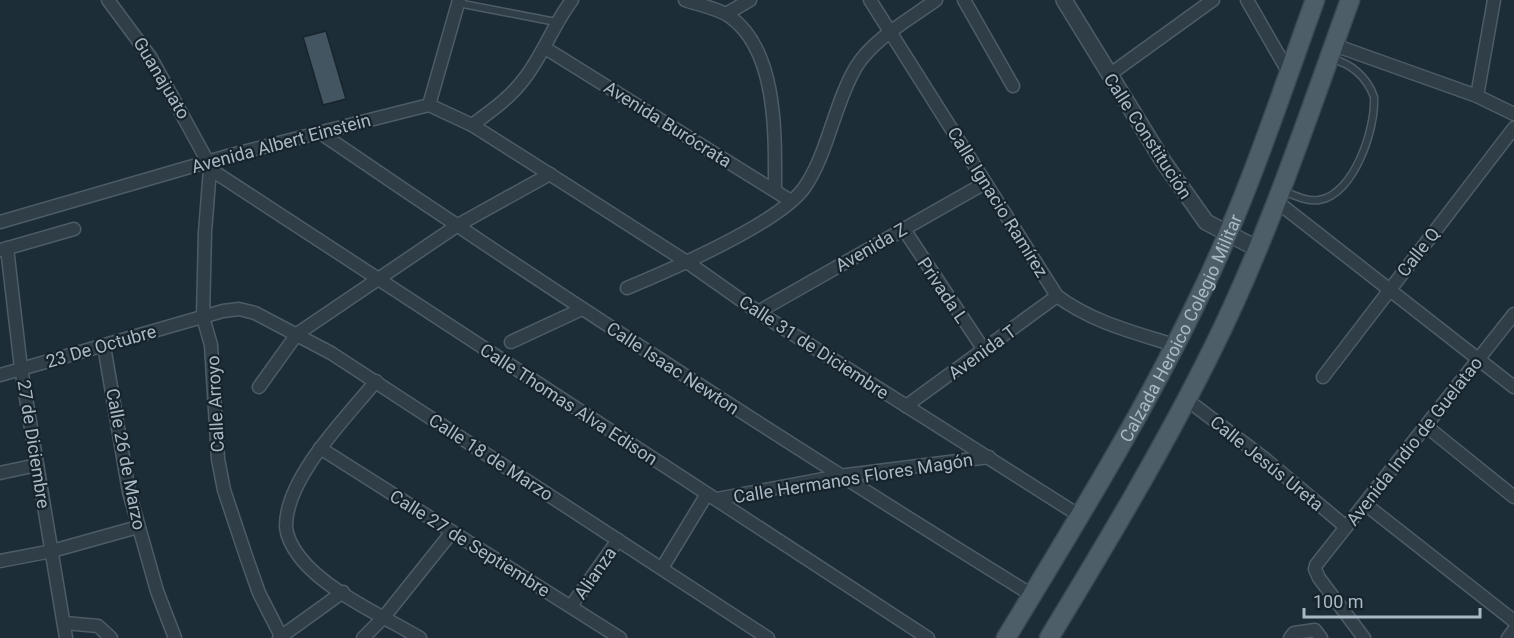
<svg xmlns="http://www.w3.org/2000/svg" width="1514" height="638" viewBox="0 0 1514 638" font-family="Roboto,sans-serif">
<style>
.building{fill:#425561;stroke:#18252e;stroke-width:1.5}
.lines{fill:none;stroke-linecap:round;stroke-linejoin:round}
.service-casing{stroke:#4d5c66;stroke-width:9}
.minor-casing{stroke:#4d5c66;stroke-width:15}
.tertiary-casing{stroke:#4d5c66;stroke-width:18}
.primary-casing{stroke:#3c4a54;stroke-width:21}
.service{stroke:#303e47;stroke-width:6}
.minor{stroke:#303e47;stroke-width:12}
.tertiary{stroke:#303e47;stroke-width:15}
.primary{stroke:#4e5e68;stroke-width:18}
.labels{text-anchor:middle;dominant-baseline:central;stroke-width:4.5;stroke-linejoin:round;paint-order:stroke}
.street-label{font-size:18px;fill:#a9b9c5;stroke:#16232b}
</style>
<rect width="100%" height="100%" fill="#1d2d37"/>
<path class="building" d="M326,31L346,99L323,105L303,37Z"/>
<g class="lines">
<g class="service-casing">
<g id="service">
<path d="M458,3L556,22"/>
<path d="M1283,191C1294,195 1307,202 1319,200C1354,195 1376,128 1374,97C1367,77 1351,63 1331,59"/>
</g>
</g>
<g class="minor-casing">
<g id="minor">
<path d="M108,0L151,58L208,162L210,169L205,232L203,317L211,345L218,459L224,490L247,559L259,593L281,636"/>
<path d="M685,0C699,5 717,8 729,16C778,50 775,135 775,189"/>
<path d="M870,0L1057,296C1092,322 1133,332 1174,345"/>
<path d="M964,0L1013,86"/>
<path d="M1247,0L1289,73"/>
<path d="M726,14L750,0"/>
<path d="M1334,45L1477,96L1514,114"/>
<path d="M545,48L791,201"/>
<path d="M1109,75L1213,0"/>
<path d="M1477,96L1494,0"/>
<path d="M429,105L459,0"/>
<path d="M472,125C491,111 510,98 524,79C543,55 553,25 572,0"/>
<path d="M319,132C553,292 791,446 1032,595"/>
<path d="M210,169L928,638"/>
<path d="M1276,201L1514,387"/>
<path d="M0,222L231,155L429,105L472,125L562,182L687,262L758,312L1080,516"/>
<path d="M903,228L984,350"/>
<path d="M7,248L21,368L66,638"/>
<path d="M1,250L74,229"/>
<path d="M627,288C670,270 778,224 804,188C828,154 834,104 856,67C873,39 910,19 936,0"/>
<path d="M758,312L985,183"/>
<path d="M511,342L582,309"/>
<path d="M104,346L129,492L157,591L175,638"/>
<path d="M0,375L223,311L239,309L255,313L331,353L768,638"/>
<path d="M1323,377L1514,128"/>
<path d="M376,381C347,417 285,478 286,527C287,537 293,548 299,556C324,590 383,616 420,638"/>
<path d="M259,387L297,334L458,225L550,174"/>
<path d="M1186,399L1265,459L1346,527"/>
<path d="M906,406L1057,296"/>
<path d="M1426,426L1514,497"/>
<path d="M320,448L620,638"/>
<path d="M0,473L37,465"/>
<path d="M717,499L839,476L989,457"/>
<path d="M1365,504L1514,621"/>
<path d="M0,561L52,551L138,527"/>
<path d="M662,568L707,494"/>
<path d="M571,606L618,540"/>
<path d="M65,623L98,626L111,638"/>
<path d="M279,638L343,592"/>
<path d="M363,638L384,617L452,532"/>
<path d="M1290,638L1294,633L1315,630L1321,638"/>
<path d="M1364,638L1319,578L1315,569L1316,565L1514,314"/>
<path d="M1508,638L1514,630"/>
</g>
</g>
<g class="tertiary-casing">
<path id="tertiary" d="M1064,0L1163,161L1206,222L1256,248"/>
</g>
<g class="primary-casing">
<g id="primary">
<path id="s1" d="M1006,638C1075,524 1145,411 1202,291C1247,198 1280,97 1315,0"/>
<path d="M1049,638C1106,544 1163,449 1212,350C1267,240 1308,116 1350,0"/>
</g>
</g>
<use href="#service" class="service"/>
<use href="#minor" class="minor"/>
<use href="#tertiary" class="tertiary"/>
<use href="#primary" class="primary"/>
</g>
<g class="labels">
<g class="street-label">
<text transform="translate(162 78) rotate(59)">Guanajuato</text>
<text transform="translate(668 124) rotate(32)">Avenida Burócrata</text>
<text transform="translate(1148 136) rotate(57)">Calle Constitución</text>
<text transform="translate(281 143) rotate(-15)">Avenida Albert Einstein</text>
<text transform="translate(998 202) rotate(58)">Calle Ignacio Ramírez</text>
<text transform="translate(871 247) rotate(-30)">Avenida Z</text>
<text transform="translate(1418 252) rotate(-52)">Calle Q</text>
<text transform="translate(943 290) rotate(56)">Privada L</text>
<text stroke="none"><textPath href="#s1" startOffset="356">Calzada Heroico Colegio Militar</textPath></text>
<text transform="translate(101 346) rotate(-16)">23 De Octubre</text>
<text transform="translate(814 347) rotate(33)">Calle 31 de Diciembre</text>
<text transform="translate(982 352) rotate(-36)">Avenida T</text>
<text transform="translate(673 368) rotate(33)">Calle Isaac Newton</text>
<text transform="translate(215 404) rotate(-93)">Calle Arroyo</text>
<text transform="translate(569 404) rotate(33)">Calle Thomas Alva Edison</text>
<text transform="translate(1414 441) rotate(-52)">Avenida Indio de Guelatao</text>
<text transform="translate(34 444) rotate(81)">27 de Diciembre</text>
<text transform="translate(491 457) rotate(33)">Calle 18 de Marzo</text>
<text transform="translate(126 459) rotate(79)">Calle 26 de Marzo</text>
<text transform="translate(1267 463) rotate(39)">Calle Jesús Ureta</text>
<text transform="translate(853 478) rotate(-9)">Calle Hermanos Flores Magón</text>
<text transform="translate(470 543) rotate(32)">Calle 27 de Septiembre</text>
<text transform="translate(595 573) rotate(-55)">Alianza</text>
</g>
</g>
<path d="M1304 608v9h176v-9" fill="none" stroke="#a9b9c5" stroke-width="3"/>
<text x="1313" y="608" font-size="18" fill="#a9b9c5" stroke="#16232b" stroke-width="4.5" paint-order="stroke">100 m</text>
</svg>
